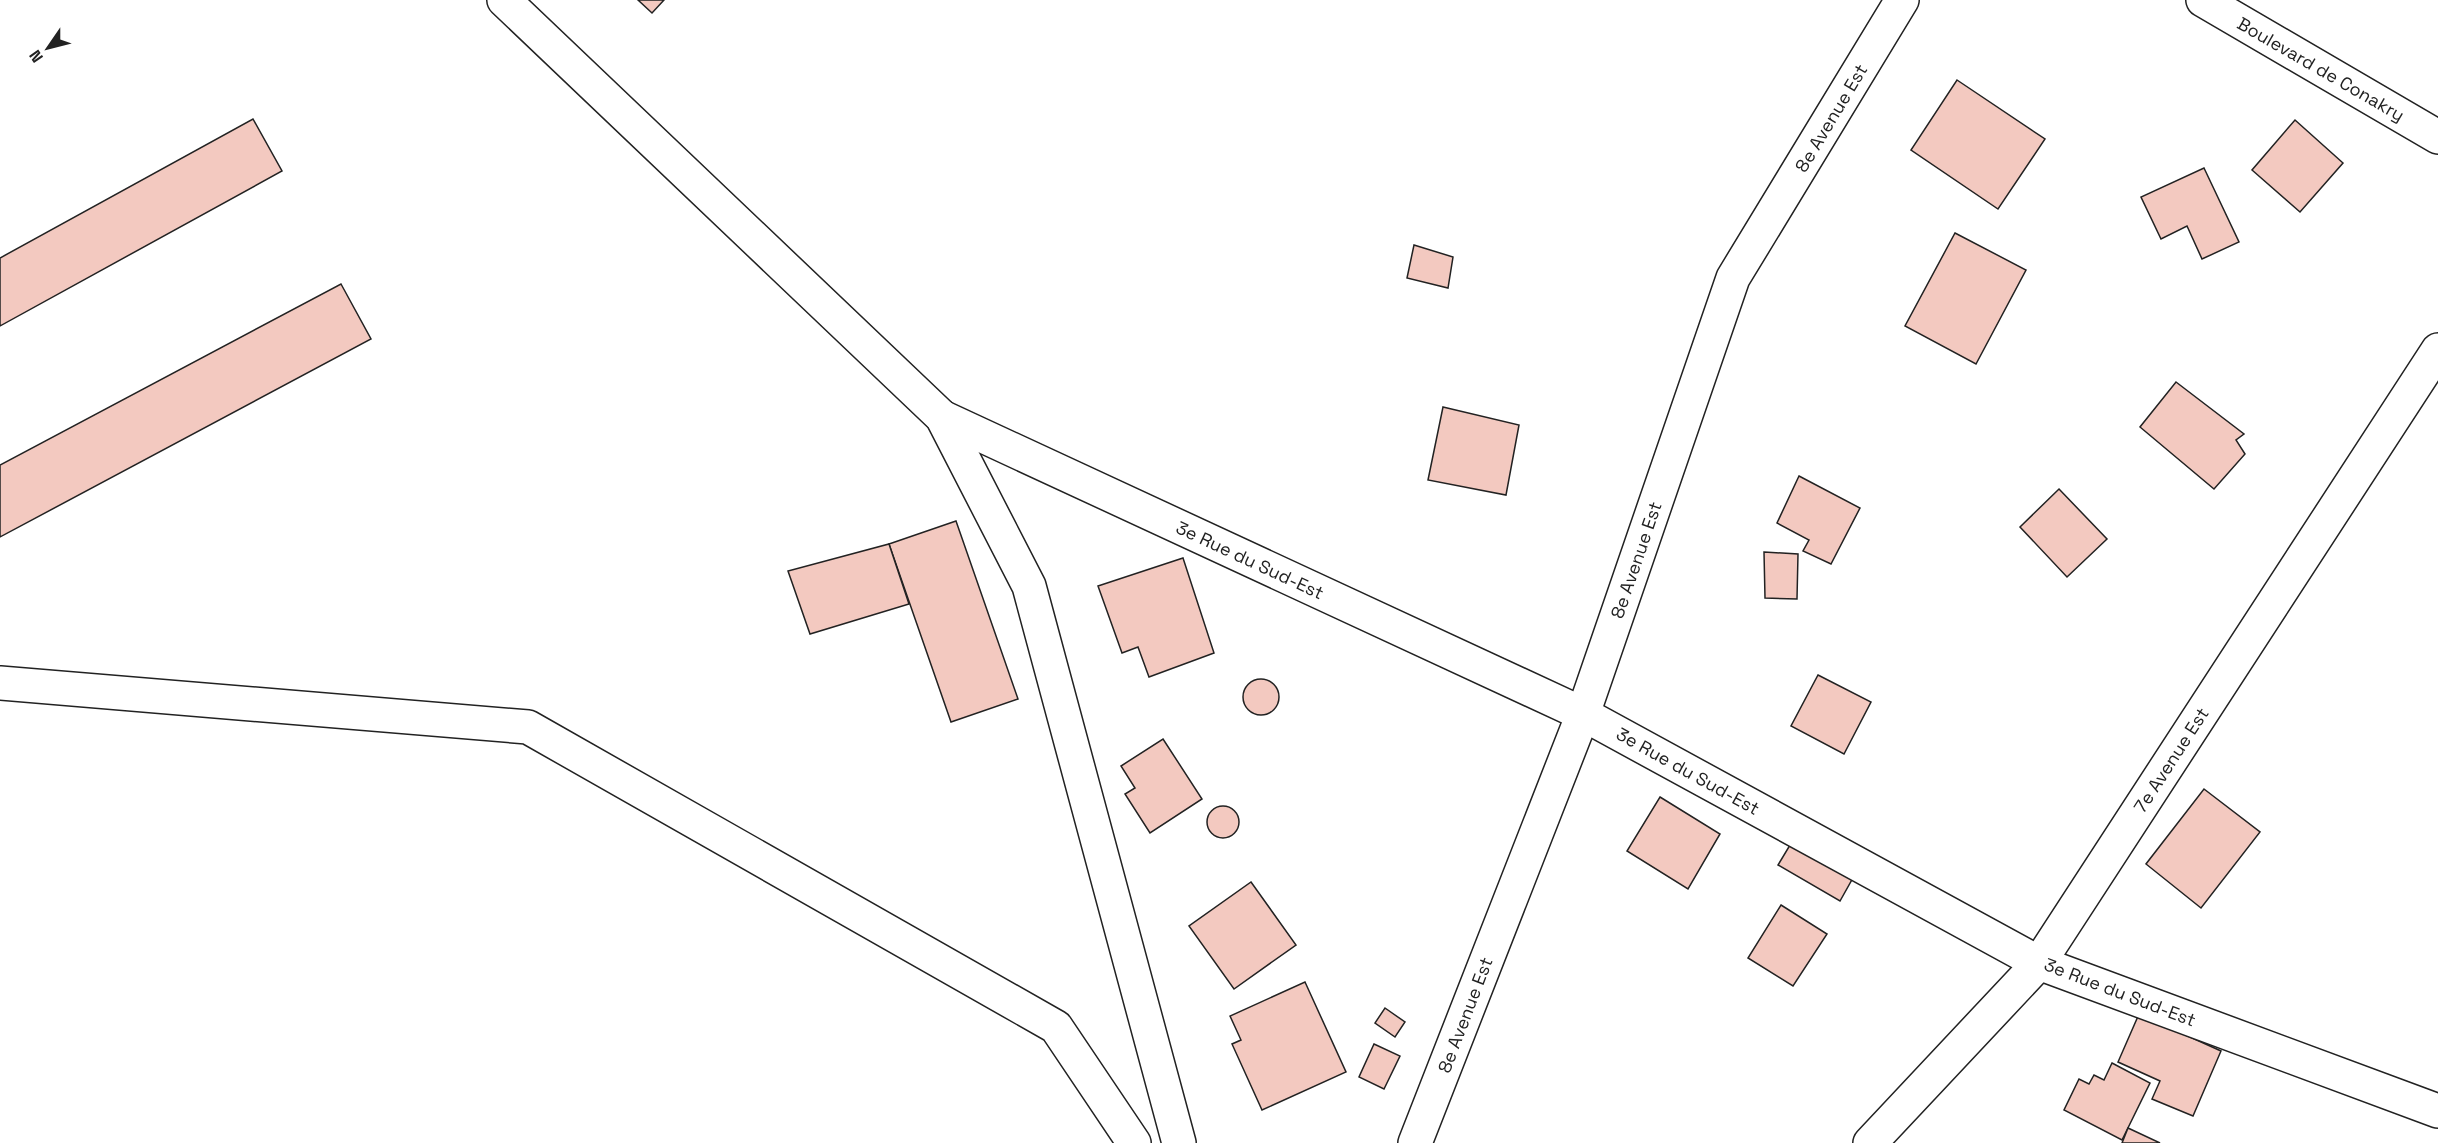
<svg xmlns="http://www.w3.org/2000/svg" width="2438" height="1143" viewBox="0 0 2438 1143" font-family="'Space Grotesk',sans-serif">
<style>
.building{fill:#f3c9c0;stroke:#222;stroke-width:1.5}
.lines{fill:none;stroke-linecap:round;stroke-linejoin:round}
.minor-casing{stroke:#222;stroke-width:36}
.minor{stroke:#fff;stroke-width:33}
.labels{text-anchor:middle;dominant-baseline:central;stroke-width:4.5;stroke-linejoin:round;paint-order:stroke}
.street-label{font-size:18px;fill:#222;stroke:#fff}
</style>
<rect width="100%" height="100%" fill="#fff"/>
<g class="building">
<path d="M638,0H664L652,13Z"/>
<path d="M1957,80L2045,139L1998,209L1911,150Z"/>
<path d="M253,119L282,171L0,326V258Z"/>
<path d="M2295,120L2343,163L2300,212L2252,170Z"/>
<path d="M2204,168L2239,242L2202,259L2187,226L2161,239L2141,197Z"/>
<path d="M1955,233L2026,270L1976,364L1905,326Z"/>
<path d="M1414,245L1453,257L1448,288L1407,278Z"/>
<path d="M341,284L371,339L0,537V465Z"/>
<path d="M2176,382L2244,434L2236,440L2245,454L2214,489L2140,427Z"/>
<path d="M1443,407L1519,425L1506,495L1428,480Z"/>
<path d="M1799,476L1860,508L1831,564L1803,551L1809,540L1777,523Z"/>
<path d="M2059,489L2107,539L2067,577L2020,527Z"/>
<path d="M956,521L1018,699L951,722L889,544Z"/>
<path d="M889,544L909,604L810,634L788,571Z"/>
<path d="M1764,552L1798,554L1797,599L1765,598Z"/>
<path d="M1183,558L1214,653L1149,677L1138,647L1122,653L1098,586Z"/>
<path d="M1818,675L1871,702L1844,754L1791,726Z"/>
<circle cx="1261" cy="697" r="18"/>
<path d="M1163,739L1202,799L1150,833L1125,794L1135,788L1121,766Z"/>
<path d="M2204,789L2260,832L2201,908L2146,864Z"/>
<path d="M1660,797L1720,834L1688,889L1627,851Z"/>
<circle cx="1223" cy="822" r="16"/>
<path d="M1793,840L1854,876L1840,901L1778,865Z"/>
<path d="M1251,882L1296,945L1234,989L1189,926Z"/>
<path d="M1781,905L1827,934L1793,986L1748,958Z"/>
<path d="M1305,982L1346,1072L1262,1110L1232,1044L1241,1040L1230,1016Z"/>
<path d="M1385,1008L1405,1022L1395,1037L1375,1023Z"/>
<path d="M2139,1014L2221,1051L2193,1116L2152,1099L2160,1081L2118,1062Z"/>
<path d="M1374,1044L1400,1056L1384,1089L1359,1077Z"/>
<path d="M2112,1063L2150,1083L2122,1140L2064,1110L2079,1079L2089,1084L2094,1075L2104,1080Z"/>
<path d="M2128,1128L2160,1143H2122Z"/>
</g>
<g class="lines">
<g class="minor-casing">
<g id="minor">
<path d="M504,0L942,417L1029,586L1179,1143"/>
<path d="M2203,0L2438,137"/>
<path d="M942,417L1583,714L2039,963L2438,1111"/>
<path d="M0,683L528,727L1056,1027L1134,1143"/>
<path d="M1415,1143L1583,714L1733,278L1902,0"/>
<path d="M1870,1143L2039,963L2438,350"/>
</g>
</g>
<use href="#minor" class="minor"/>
</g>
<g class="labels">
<g class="street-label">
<text transform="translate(2321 69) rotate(30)">Boulevard de Conakry</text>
<text transform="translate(1831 118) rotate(-59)">8e Avenue Est</text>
<text transform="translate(1250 560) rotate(25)">3e Rue du Sud-Est</text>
<text transform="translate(1636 560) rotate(-71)">8e Avenue Est</text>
<text transform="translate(2171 760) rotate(-57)">7e Avenue Est</text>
<text transform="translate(1688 771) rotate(29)">3e Rue du Sud-Est</text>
<text transform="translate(2120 992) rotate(21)">3e Rue du Sud-Est</text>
<text transform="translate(1465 1015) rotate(-69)">8e Avenue Est</text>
</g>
</g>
<g transform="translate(48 48) rotate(235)" stroke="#ffffff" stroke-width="4.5" paint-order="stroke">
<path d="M0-4.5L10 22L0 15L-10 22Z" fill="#222222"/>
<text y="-9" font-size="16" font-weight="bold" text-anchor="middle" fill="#222222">N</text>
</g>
</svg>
